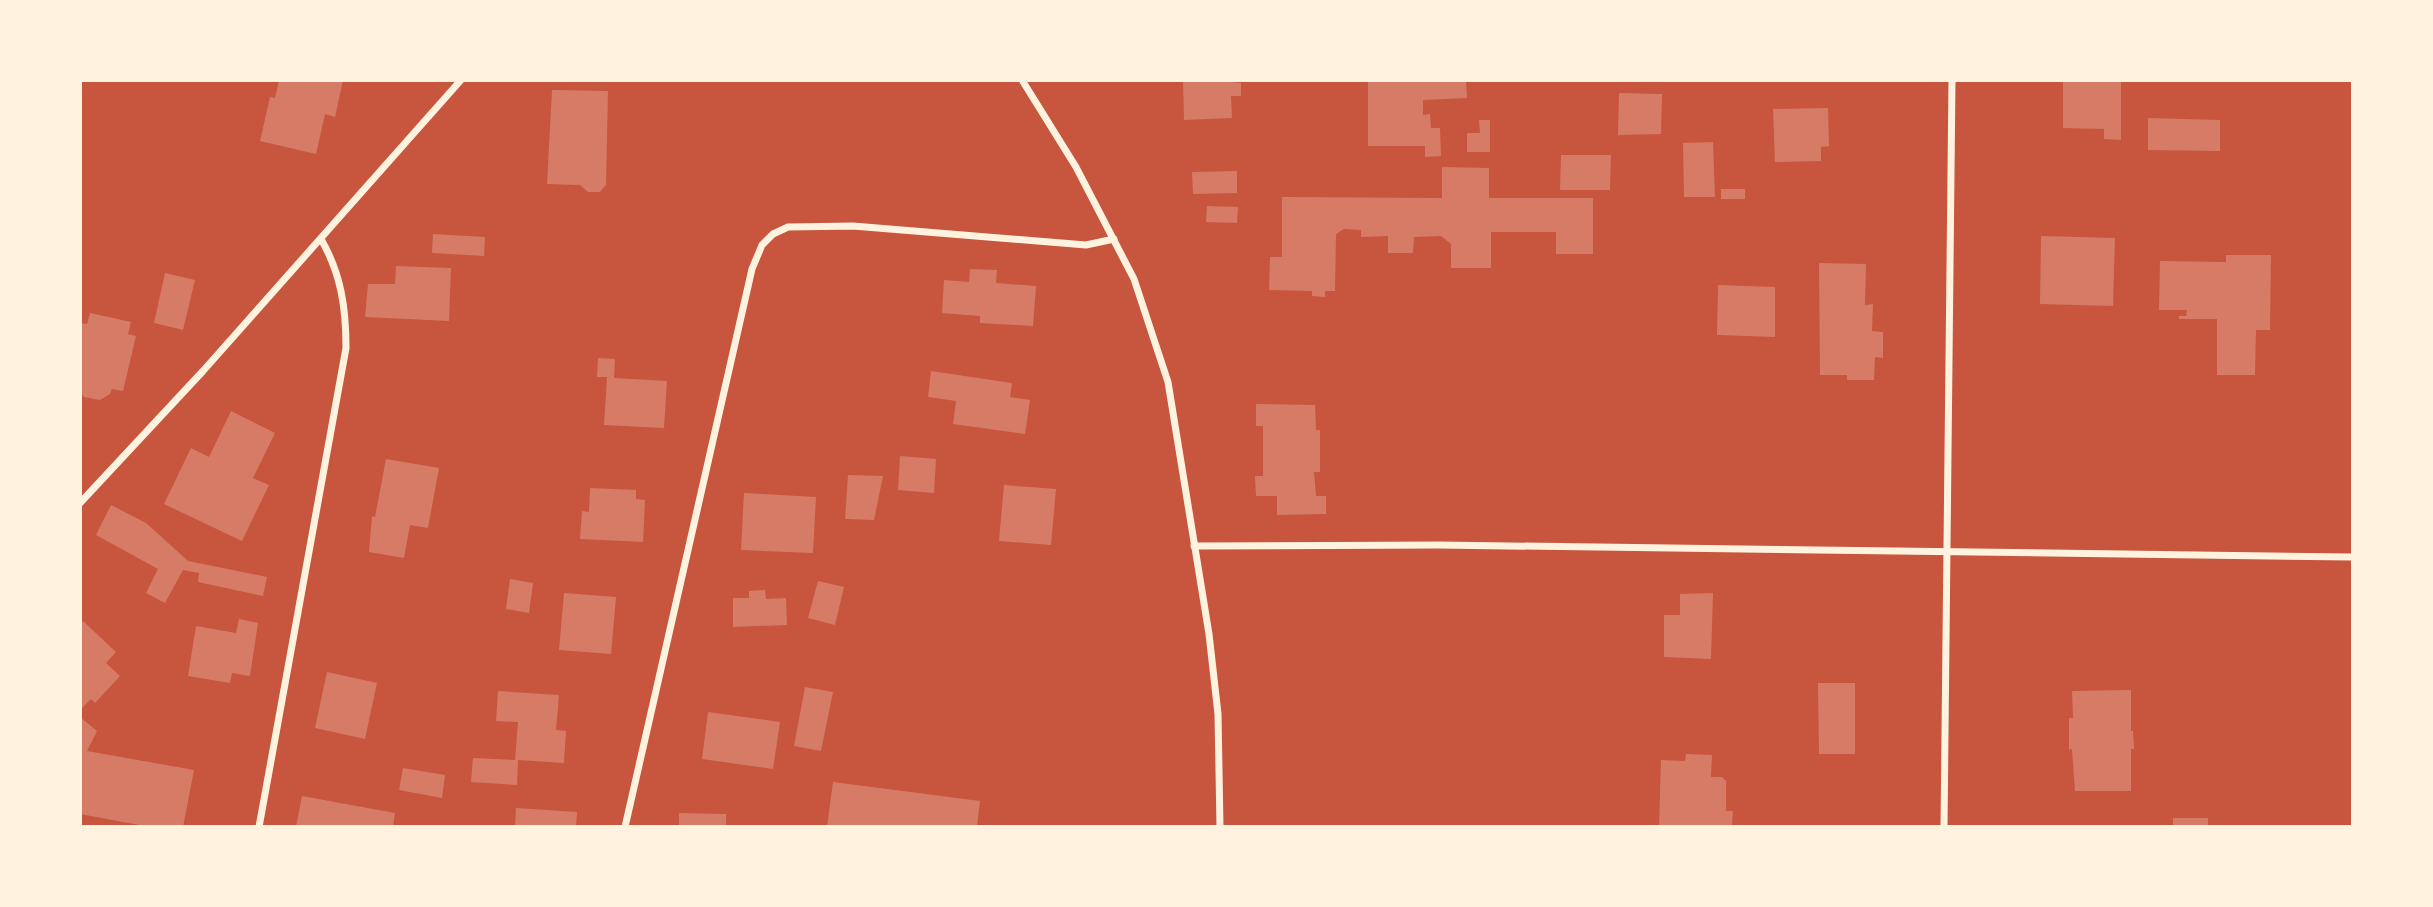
<svg xmlns="http://www.w3.org/2000/svg" width="2433" height="907" viewBox="0 0 2433 907" font-family="'Varela Round',sans-serif">
<style>
.building{fill:#d67c66}
.lines{fill:none;stroke-linecap:round;stroke-linejoin:round}
.minor{stroke:#fff3e0;stroke-width:7}
</style>
<rect width="100%" height="100%" fill="#c8553d"/>
<g class="building">
<path d="M279,80H343L335,117L325,114L316,154L260,141L270,97L275,98Z"/>
<path d="M1183,80H1231V82L1241,83V96H1231L1232,118L1184,120Z"/>
<path d="M1368,80H1466L1467,98L1423,100V115L1430,114L1431,128H1440L1441,156L1425,157V146H1368Z"/>
<path d="M2063,80H2121V140L2104,139V129L2063,128Z"/>
<path d="M552,90L608,91L606,185L600,192H588L580,185L547,184Z"/>
<path d="M1619,93L1662,94L1661,134L1618,135Z"/>
<path d="M1828,108L1829,146L1821,147V161L1775,162L1773,109Z"/>
<path d="M2148,118L2220,120V151L2148,150Z"/>
<path d="M1479,120H1490V152H1467V133H1480Z"/>
<path d="M1713,142L1715,197H1684L1683,143Z"/>
<path d="M1561,155H1611L1610,190H1560Z"/>
<path d="M1442,167L1489,168V198H1593V254H1556V232H1491V268H1451V244L1441,236L1414,237L1413,253H1388V236L1361,237V230L1344,229L1336,234L1335,291H1325V297L1312,296V291L1269,290L1270,257H1282V197L1442,198Z"/>
<path d="M1237,171V193L1193,194L1192,172Z"/>
<rect x="1721" y="189" width="24" height="10"/>
<path d="M1207,206L1238,207L1237,223L1206,222Z"/>
<path d="M433,234L485,237L484,256L432,253Z"/>
<path d="M2041,236L2115,238L2113,306L2040,304Z"/>
<path d="M2226,255H2271L2270,330H2256L2255,375H2217V319H2179V316H2186L2187,310H2159L2160,261L2226,262Z"/>
<path d="M1819,263L1866,264L1865,305L1873,304L1872,331L1883,332V358L1875,357L1874,380H1847V375H1820Z"/>
<path d="M396,266L451,268L449,321L365,317L368,284H395Z"/>
<path d="M970,269L997,270L996,283L1036,286L1033,326L980,323V316L942,313L944,280L969,282Z"/>
<path d="M165,273L195,280L183,330L154,323Z"/>
<path d="M1718,285L1775,287V337L1717,335Z"/>
<path d="M90,313L131,322L128,334L136,336L123,391L112,389L110,394L100,400L84,397L80,391V323L87,324Z"/>
<path d="M598,358L615,359L614,378L667,381L664,428L604,425L607,377H597Z"/>
<path d="M931,371L1012,383L1010,397L1030,400L1025,434L953,424L956,401L928,397Z"/>
<path d="M1256,404L1315,405L1316,430H1320V472H1314L1316,496H1326V514L1277,515V496H1256L1255,476H1263V426H1256Z"/>
<path d="M231,411L275,433L253,478L269,485L242,541L164,504L191,448L209,457Z"/>
<path d="M900,456L936,459L934,493L898,490Z"/>
<path d="M386,459L439,468L428,528L410,525L404,558L369,552L372,516L375,517Z"/>
<path d="M848,475L883,476L874,520L845,519Z"/>
<path d="M1004,485L1056,489L1051,545L999,541Z"/>
<path d="M590,488L636,490V499L645,500L643,542L580,539L582,511L589,512Z"/>
<path d="M744,493L816,497L813,553L741,550Z"/>
<path d="M111,505L146,523L188,561L267,577L263,596L198,582L199,573L183,570L165,603L146,593L158,569L96,535Z"/>
<path d="M510,579L533,583L529,613L506,609Z"/>
<path d="M818,581L844,587L835,625L808,618Z"/>
<path d="M765,590L766,599L786,598L787,625L733,627V598H749V591Z"/>
<path d="M564,593L616,597L611,654L559,650Z"/>
<path d="M1713,593L1711,659L1664,657V615H1680V594Z"/>
<path d="M239,619L258,623L250,676L232,673L230,683L188,676L196,626L236,633Z"/>
<path d="M83,621L116,652L106,663L120,676L95,703L91,699L80,710V624Z"/>
<path d="M327,672L377,683L365,739L315,728Z"/>
<path d="M1818,683H1855V754H1819Z"/>
<path d="M805,687L833,692L821,751L794,746Z"/>
<path d="M2131,690V731H2133L2134,749H2131V791H2075L2072,749L2069,750V718H2073L2072,691Z"/>
<path d="M498,691L559,695L556,730L566,731L564,763L518,760L517,785L471,782L473,758L515,760L518,722L496,721Z"/>
<path d="M708,712L780,722L773,769L702,759Z"/>
<path d="M80,717L97,731L87,751L194,770L183,827H150L80,814Z"/>
<path d="M1686,754L1712,755L1711,777H1722L1726,781V811H1733L1732,827H1659L1661,760L1685,761Z"/>
<path d="M403,768L445,775L442,798L399,790Z"/>
<path d="M833,782L980,801L977,827H827Z"/>
<path d="M302,796L395,813L393,827H296Z"/>
<path d="M516,808L577,812L576,827H515Z"/>
<path d="M679,813L726,814V827H679Z"/>
<rect x="2173" y="818" width="35" height="9"/>
</g>
<g class="lines">
<g class="minor">
<path d="M1022,80L1076,167L1134,279L1168,382L1209,634L1218,714L1220,827"/>
<path d="M80,503L203,371L461,80"/>
<path d="M1194,546L1439,545L2352,557"/>
<path d="M259,827L346,348C346,307 341,274 321,239"/>
<path d="M625,827L752,269L762,245L773,234L788,227L853,226L1086,245L1114,239"/>
<path d="M1944,827L1952,80"/>
</g>
</g>
<rect width="2433" height="907" fill="none" stroke="#fff3e0" stroke-width="164"/>
</svg>
